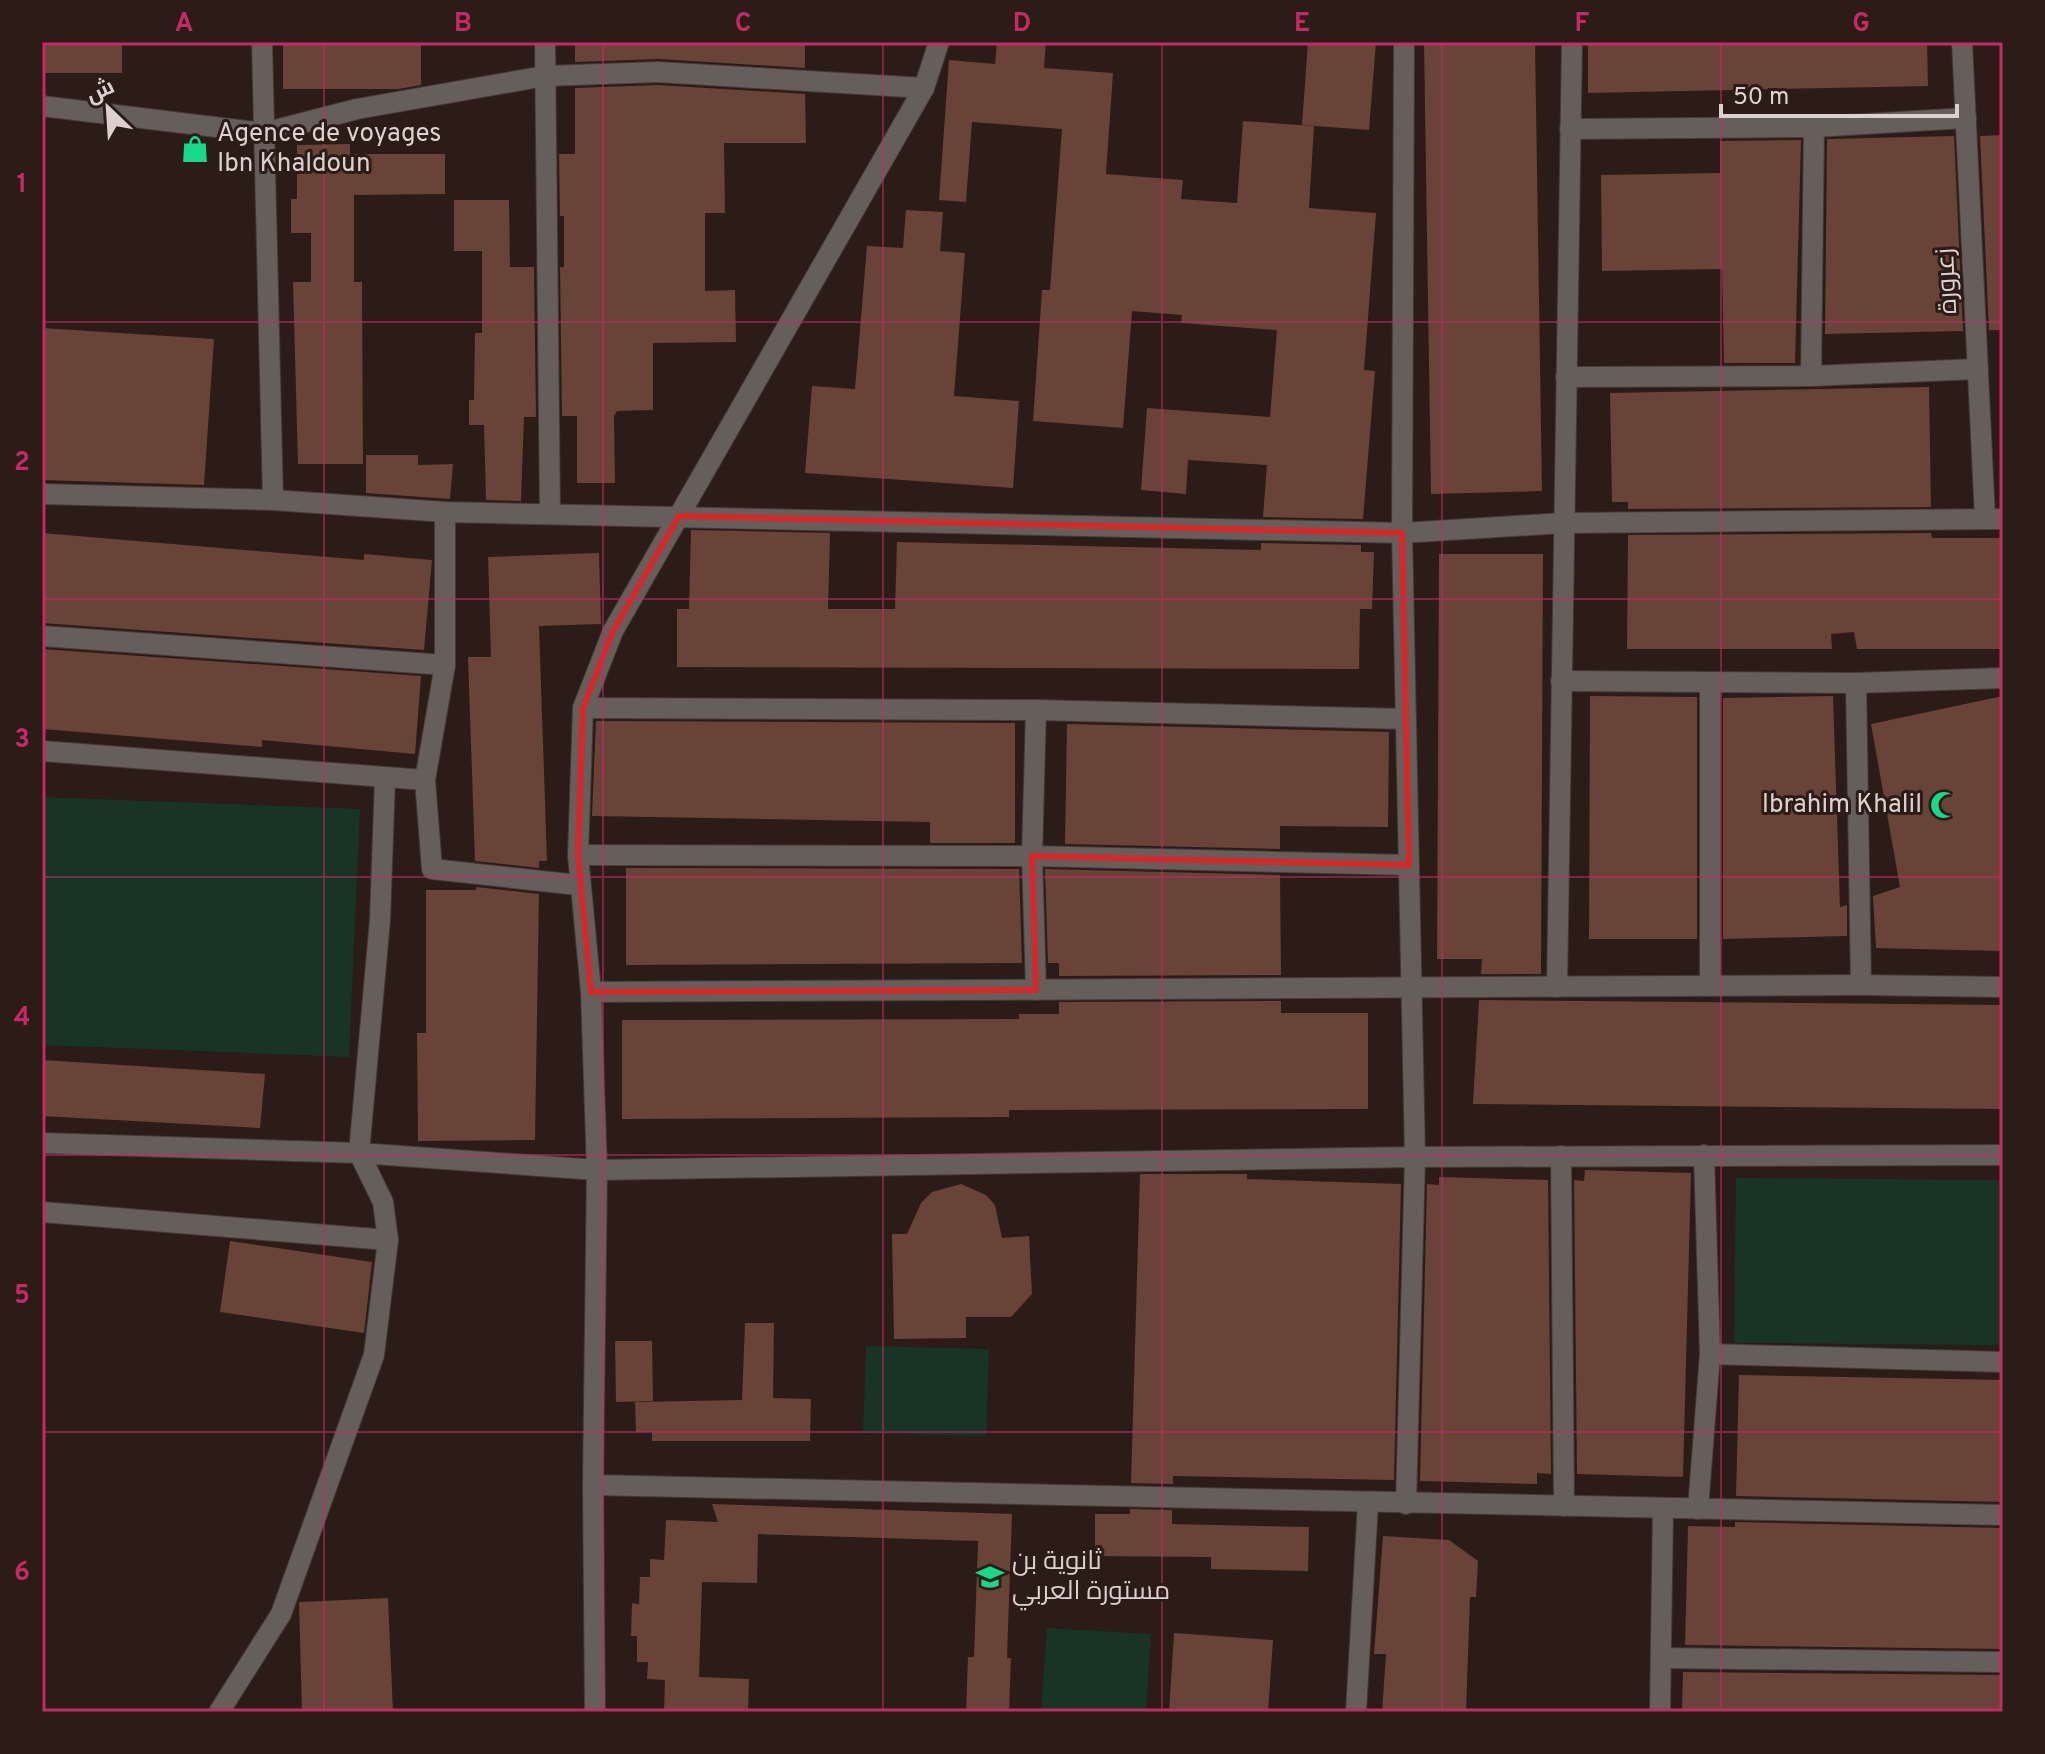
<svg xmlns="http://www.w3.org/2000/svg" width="2045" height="1754" viewBox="0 0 2045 1754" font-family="Overpass,Cairo,sans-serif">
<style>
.green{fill:#183424}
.building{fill:#694238}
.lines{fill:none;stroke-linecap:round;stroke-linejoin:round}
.minor-casing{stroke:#473934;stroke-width:22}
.minor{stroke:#665e5b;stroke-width:20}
.marked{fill:none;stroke:#d62828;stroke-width:6;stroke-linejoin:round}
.grid{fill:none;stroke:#c52a66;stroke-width:2;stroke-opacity:0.55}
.labels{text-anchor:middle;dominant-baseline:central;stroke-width:6;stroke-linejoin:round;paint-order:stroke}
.poi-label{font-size:26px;fill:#dcd1ce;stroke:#2b1c17;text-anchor:start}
.street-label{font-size:26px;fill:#dcd1ce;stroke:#2b1c17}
.neatline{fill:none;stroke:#c52a66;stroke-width:3}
.grid-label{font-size:26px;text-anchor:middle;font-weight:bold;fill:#c52a66}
</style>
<rect width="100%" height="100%" fill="#2b1c17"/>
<g class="green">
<path d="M42,797L360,809L349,1057L42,1045Z"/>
<path d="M1736,1178L2003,1180V1345L1734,1343Z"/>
<path d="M866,1346L989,1349L986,1436L863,1433Z"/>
<path d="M1047,1628L1151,1634L1146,1712H1041Z"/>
</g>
<g class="building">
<rect x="42" y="42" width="80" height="31"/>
<path d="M283,42H421V85L398,89H283Z"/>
<path d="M575,42H805V68L659,59L575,62Z"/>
<path d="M997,42H1046L1044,68L1113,73L1106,174L1183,180L1181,199L1237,203L1243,121L1314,126L1309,208L1376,213L1364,370L1375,371L1363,519L1263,517L1267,465L1188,460L1186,494L1141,490L1147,408L1270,417L1277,330L1181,323L1182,315L1132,311L1123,428L1033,421L1042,290H1050L1062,129L972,122L966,202L939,200L949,60L995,64Z"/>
<path d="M1308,42H1376L1369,130L1302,125Z"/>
<path d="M1424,42H1535L1542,491L1431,494Z"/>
<path d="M1588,42H1927L1928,86L1588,93Z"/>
<path d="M658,85L805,94L806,143H724L725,213H705V291L735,290L736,342L653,343V410L617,411L614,416L615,483H577V416H562L560,267H564V216H560L559,154H575V88Z"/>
<path d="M2003,135V330H1989L1980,136Z"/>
<path d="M1954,136L1963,331L1825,334L1827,139Z"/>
<path d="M1801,140L1795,363H1724L1722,269L1602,271L1601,175L1720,173V141Z"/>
<path d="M350,144V154H445V194L354,195V282H362L363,464H298L293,282H311V233H291V199H297V145Z"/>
<path d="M454,200H509L510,267H534L536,417H524L521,501L486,500L484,425H469V400H474L475,333H482V251H454Z"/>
<path d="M906,210L943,212L940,251L965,253L954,396L1019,401L1013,488L805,473L812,386L855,389L867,246L903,248Z"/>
<path d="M42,328L214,339L204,485L42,480Z"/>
<path d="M1929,387L1931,507L1628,509V502H1612L1610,393Z"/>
<path d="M366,455H418V465L453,464L450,499L366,493Z"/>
<path d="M691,530L830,533L828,609H895L897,542L1261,550V543L1361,545V552H1374L1372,609H1360L1359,669L677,667V609H689Z"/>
<path d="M42,533L364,560V554L432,560L424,650L42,623Z"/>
<path d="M1931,533L1932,538H2003V649H1857L1854,632L1831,634L1832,649H1627L1628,535Z"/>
<path d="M599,553L601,624L539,626L547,861H539V868L475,861L468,657H491L488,557Z"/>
<path d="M1439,554H1543L1541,974H1481L1482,959H1437Z"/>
<path d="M42,649L421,676L415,754L262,740V747L42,729Z"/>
<path d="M1590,696L1697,697V939H1589Z"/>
<path d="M1833,696L1840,907L1847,905V936L1723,939V698Z"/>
<path d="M2003,696L2001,951L1876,948L1873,896L1900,887L1871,724Z"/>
<path d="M596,721L1015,723V843H930V822L592,816Z"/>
<path d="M1067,724L1389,732L1388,827L1280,826V849L1065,844Z"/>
<path d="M626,868L1019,869L1022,963L626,965Z"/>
<path d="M1045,869L1280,875L1281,975L1059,976V963H1048Z"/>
<path d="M476,887L539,894L535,1140L418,1141L417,1033H426V890H476Z"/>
<path d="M1479,1000L2003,1005V1109L1473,1104Z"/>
<path d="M1281,1001V1013H1368V1109L1009,1110V1117L622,1119V1020L1019,1019V1014H1059V1002Z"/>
<path d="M42,1060L265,1074L260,1128L42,1116Z"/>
<path d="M1585,1170L1691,1173L1683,1477L1577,1474L1574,1180L1584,1181Z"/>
<path d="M1140,1174H1247V1179L1401,1184L1394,1480L1173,1476V1484L1131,1483Z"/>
<path d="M1439,1177L1548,1180L1551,1474L1537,1473V1484L1420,1481L1427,1184L1439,1185Z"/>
<path d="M961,1184L986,1195L995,1205L1002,1238L1029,1236L1032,1294L1011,1317H966V1338L894,1339L892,1234H907L921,1203L932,1192Z"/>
<path d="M230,1241L372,1262L364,1333L220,1312Z"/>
<path d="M745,1323H774L773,1398L811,1399L810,1441H652V1432H636L635,1402L742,1400Z"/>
<path d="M615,1341H652L653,1401L616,1402Z"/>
<path d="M1739,1375L2003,1380V1502L1736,1496Z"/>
<path d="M712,1504L1012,1514L1007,1658H1011L1009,1712H966L968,1657H974L978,1541L758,1534L757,1583L702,1582L699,1677L749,1679L748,1712H664L665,1680L647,1679L648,1662H637V1636H631L632,1603L639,1604L640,1577H650V1559L664,1560L666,1520L718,1522Z"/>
<path d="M1130,1509L1172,1510V1524L1309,1527L1308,1571L1211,1569V1557L1095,1556V1514H1130Z"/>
<path d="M1735,1522L2003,1528V1649L1685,1645L1688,1526L1735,1527Z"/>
<path d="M1383,1536L1449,1540L1478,1561L1476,1597H1470L1466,1712H1382L1386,1654H1374Z"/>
<path d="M388,1598L393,1712H302L299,1602Z"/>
<path d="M1174,1633L1273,1640L1268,1712H1169Z"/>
<path d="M1683,1672L2003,1675V1712H1682Z"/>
</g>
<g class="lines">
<g class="minor-casing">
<g id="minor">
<path d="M262,42L273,500"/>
<path d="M545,42L550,514"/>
<path d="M1404,42L1402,533L1415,1157L1406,1504"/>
<path d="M1962,42L1985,518"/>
<path d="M42,106L264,133L357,109L545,76L658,72L924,88"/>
<path d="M1570,129L1814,127L1966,118"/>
<path d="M1811,376L1814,127"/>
<path d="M1566,377L1811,376L1978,369"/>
<path d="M42,494L273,500L445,512L1402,533L1563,523L2003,519"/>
<path d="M42,636L445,665"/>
<path d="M1561,681L1856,683L2003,678"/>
<path d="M1856,683L1861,985"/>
<path d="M583,708L1036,710L1406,719"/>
<path d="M1036,710L1032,856L1036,990"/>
<path d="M42,751L425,780L432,869L578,885"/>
<path d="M425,780L445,665V512"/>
<path d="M578,855L1032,856L1409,865"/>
<path d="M1710,986V682"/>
<path d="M1557,987L1572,42"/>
<path d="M591,992L1861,985L2003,987"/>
<path d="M42,1143L359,1153L597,1170L1415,1157L2003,1155"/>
<path d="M1561,1156L1564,1506"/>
<path d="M42,1212L388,1240"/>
<path d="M1710,1354L2003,1362"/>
<path d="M593,1485L2003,1515"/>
<path d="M1698,1509L1710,1354L1704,1155"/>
<path d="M1662,1658L2003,1662"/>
<path d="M219,1712L281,1614L374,1355L388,1240L383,1202L359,1153L380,920L385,778"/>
<path d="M595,1712L593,1485L597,1170L591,992L578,855L583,708L613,631L924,88L939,42"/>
<path d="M1356,1712L1368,1503"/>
<path d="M1660,1712L1663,1509"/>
</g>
</g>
<use href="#minor" class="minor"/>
</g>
<path class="marked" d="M679,516L1402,533L1409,865L1032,856L1036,990L591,992L578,855L583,708L613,631Z"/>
<path class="grid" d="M324,42V1712M603,42V1712M883,42V1712M1162,42V1712M1442,42V1712M1721,42V1712M42,322H2003M42,599H2003M42,877H2003M42,1155H2003M42,1432H2003"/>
<defs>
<g id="shop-bare" transform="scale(2.16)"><path d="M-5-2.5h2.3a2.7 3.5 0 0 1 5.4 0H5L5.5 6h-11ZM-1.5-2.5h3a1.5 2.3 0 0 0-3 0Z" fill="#17d989" stroke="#2b1c17" stroke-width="2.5" paint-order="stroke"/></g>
<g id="mosque-bare" transform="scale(2.16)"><path d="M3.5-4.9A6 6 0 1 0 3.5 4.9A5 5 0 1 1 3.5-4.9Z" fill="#17d989" stroke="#2b1c17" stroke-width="2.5" paint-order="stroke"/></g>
<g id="school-bare" transform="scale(2.16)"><path d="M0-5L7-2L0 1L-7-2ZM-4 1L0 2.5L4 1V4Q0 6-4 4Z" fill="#17d989" stroke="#2b1c17" stroke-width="2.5" paint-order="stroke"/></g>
</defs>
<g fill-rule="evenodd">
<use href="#shop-bare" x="195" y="149"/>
<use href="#mosque-bare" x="1944" y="805"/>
<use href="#school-bare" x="990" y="1577"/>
</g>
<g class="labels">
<g class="poi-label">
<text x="217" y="134">Agence de voyages<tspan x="217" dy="30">Ibn Khaldoun</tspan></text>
<text x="1922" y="805" text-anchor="end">Ibrahim Khalil</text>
<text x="1012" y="1562">ثانوية بن<tspan x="1012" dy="30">مستورة العربي</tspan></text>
</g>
<g class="street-label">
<text transform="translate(1948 281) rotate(-93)">زعرورة</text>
</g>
</g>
<rect width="2045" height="1754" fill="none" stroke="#2b1c17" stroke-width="88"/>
<g transform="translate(108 108) rotate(335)" stroke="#2b1c17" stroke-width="6" paint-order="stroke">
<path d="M0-6L14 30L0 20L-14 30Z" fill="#dcd1ce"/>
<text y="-12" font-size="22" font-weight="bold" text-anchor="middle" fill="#dcd1ce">ش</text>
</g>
<path d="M1721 104v12h236v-12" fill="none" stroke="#dcd1ce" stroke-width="4"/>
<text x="1733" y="104" font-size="24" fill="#dcd1ce" stroke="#2b1c17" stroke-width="6" paint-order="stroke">50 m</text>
<rect x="44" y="44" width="1957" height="1666" class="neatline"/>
<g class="grid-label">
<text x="184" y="31">A</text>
<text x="463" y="31">B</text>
<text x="743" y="31">C</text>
<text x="1022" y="31">D</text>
<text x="1302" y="31">E</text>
<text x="1582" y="31">F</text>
<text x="1861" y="31">G</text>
<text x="22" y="192">1</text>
<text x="22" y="470">2</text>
<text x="22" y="747">3</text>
<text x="22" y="1025">4</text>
<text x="22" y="1303">5</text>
<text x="22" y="1580">6</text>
</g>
</svg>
